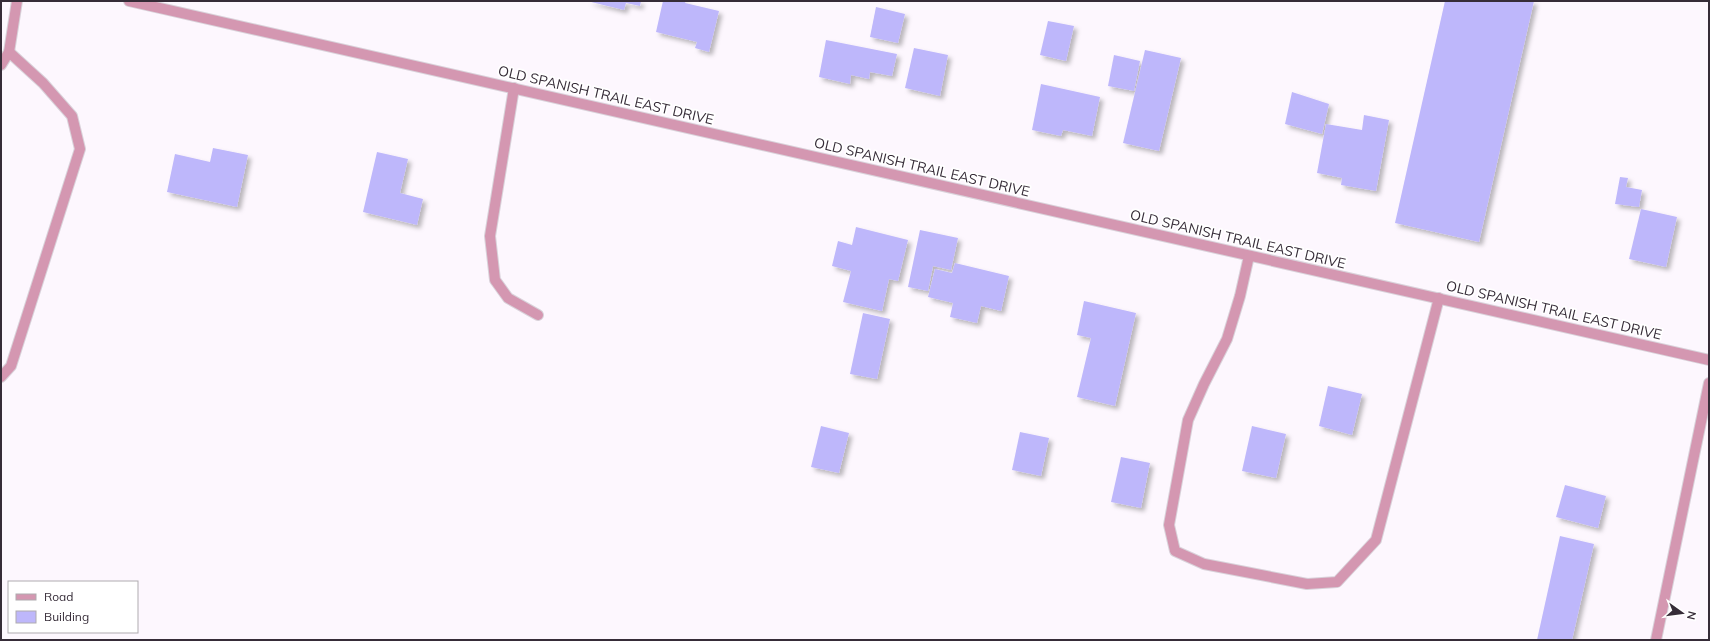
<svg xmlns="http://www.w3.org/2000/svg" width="1710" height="641" viewBox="0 0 1710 641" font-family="Mulish,sans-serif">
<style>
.building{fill:#beb7fb;filter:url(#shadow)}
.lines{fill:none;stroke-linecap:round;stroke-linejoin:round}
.minor-casing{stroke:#d9d2da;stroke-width:12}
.minor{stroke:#d497b1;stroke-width:10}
.labels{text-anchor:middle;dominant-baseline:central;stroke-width:3.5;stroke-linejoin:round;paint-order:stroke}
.street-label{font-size:14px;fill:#362c38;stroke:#fff}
</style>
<defs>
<filter id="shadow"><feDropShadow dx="3.5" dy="3.5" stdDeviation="2" flood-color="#0004"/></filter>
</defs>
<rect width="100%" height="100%" fill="#fdf7fe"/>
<g class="building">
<path d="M587,1H641L640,6L626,3L624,10Z"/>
<path d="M663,1H686L685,3L719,11L709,52L695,48L697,42L656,32Z"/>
<path d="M1445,1H1534L1479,242L1395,223Z"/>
<path d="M876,7L905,14L898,43L870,37Z"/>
<path d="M1048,21L1074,26L1066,61L1040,55Z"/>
<path d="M826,40L897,54L892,76L870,72L869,79L851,75L850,84L819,77Z"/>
<path d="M914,48L948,55L940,96L905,88Z"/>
<path d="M1145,50L1181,58L1159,151L1123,143Z"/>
<path d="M1114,55L1140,61L1134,91L1108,86Z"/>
<path d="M1041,84L1100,97L1092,136L1063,130L1061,136L1032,130Z"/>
<path d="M1292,92L1329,104L1322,134L1285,124Z"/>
<path d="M1364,115L1389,120L1376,191L1341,185L1342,178L1317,173L1326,124L1362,130Z"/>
<path d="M213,148L248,155L237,207L167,192L175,154L210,162Z"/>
<path d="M377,152L408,159L400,193L423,199L417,225L363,212Z"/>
<path d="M1620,177L1628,178L1626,187L1642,190L1639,207L1615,204Z"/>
<path d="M1641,209L1677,217L1666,267L1629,259Z"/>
<path d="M856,227L908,240L898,281L889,279L882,311L843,302L851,271L832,266L838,241L852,245Z"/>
<path d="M920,230L958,238L951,270L933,266L928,291L908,287Z"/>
<path d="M955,263L1009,276L1001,311L981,306L977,323L950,317L953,303L928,297L935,269L952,273Z"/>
<path d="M1084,301L1136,313L1115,406L1077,397L1091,338L1077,335Z"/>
<path d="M863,313L890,319L877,379L850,374Z"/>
<path d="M1328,386L1362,394L1352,435L1319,426Z"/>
<path d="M821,426L849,433L839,473L811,467Z"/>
<path d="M1252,426L1286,434L1276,478L1242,471Z"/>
<path d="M1020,432L1049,438L1041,476L1012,470Z"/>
<path d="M1121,457L1150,463L1141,508L1111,502Z"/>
<path d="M1565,485L1606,496L1598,528L1556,517Z"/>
<path d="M1560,536L1594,544L1572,640H1537Z"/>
</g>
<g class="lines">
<g class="minor-casing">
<g id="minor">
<path d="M129,1L1709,360"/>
<path d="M1,65L9,52L17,1"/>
<path d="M514,88L490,236L495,280L508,298L538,315"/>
<path d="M1249,256L1240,296L1227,339L1204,384L1188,420L1169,525L1175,551L1204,564L1307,584L1337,582L1376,540L1439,298"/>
<path d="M1,377L11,366L80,149L72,116L43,83L9,52"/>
<path d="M1656,640L1709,383"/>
</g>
</g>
<use href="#minor" class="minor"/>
</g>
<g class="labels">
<g class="street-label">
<text transform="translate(606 95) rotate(13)">OLD SPANISH TRAIL EAST DRIVE</text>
<text transform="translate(922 167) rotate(13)">OLD SPANISH TRAIL EAST DRIVE</text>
<text transform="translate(1238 239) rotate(13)">OLD SPANISH TRAIL EAST DRIVE</text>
<text transform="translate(1554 310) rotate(13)">OLD SPANISH TRAIL EAST DRIVE</text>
</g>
</g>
<rect width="1710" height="641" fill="none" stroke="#362c38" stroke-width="4"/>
<rect x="8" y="581" width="130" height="52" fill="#ffffff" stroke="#afabaf"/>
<rect x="16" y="594" width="20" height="6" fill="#d497b1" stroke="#afabaf"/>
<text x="44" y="601" font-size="12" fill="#362c38">Road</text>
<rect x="16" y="611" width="20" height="12" fill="#beb7fb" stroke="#afabaf"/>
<text x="44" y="621" font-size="12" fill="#362c38">Building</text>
<g transform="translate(1682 613) rotate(104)" stroke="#ffffff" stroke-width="3" paint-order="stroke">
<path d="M0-3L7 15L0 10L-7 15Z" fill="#362c38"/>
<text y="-6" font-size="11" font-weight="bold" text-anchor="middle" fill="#362c38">N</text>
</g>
</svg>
